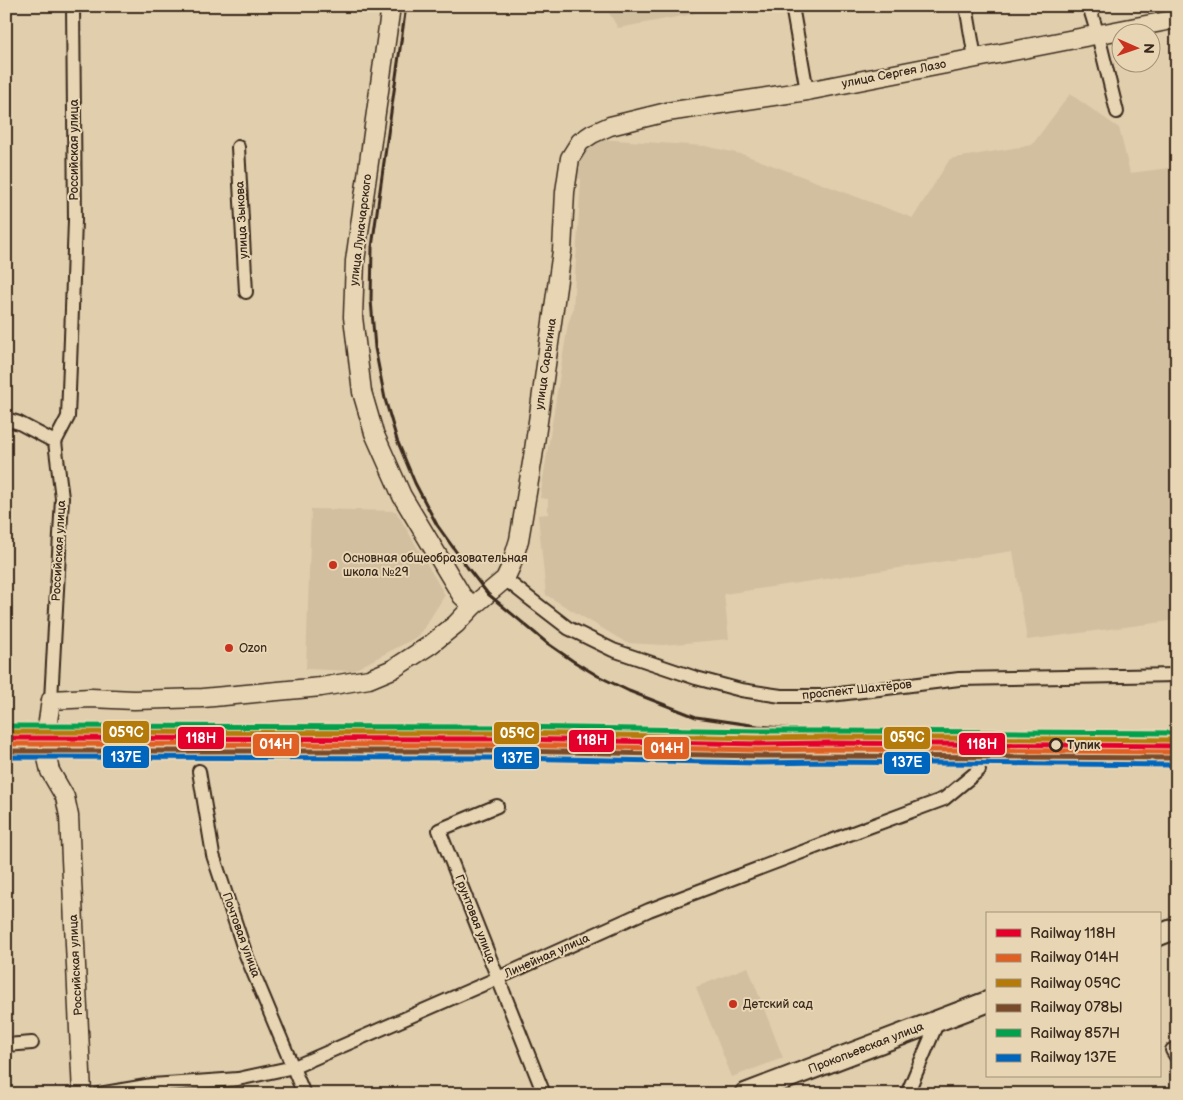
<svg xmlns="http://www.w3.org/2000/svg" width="1183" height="1100" viewBox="0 0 1183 1100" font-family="'Balsamiq Sans',sans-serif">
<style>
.built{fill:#d1bfa0}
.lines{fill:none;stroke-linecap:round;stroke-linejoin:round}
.street-casing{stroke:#3b2a1e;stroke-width:16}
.secondary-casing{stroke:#3b2a1e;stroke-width:21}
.primary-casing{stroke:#3b2a1e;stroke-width:24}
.street{stroke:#e7d5b3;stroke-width:12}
.secondary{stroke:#e7d5b3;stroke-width:18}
.primary{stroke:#e7d5b3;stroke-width:20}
.rail{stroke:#3b2a1e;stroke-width:3}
.rail-1-casing{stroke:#e7d5b3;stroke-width:9}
.rail-2-casing{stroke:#e7d5b3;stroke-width:9}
.rail-3-casing{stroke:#e7d5b3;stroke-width:9}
.rail-4-casing{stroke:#e7d5b3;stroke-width:9}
.rail-5-casing{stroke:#e7d5b3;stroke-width:9}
.rail-6-casing{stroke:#e7d5b3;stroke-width:9}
.rail-1{stroke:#e4002b;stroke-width:5}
.rail-2{stroke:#e05f22;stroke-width:5}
.rail-3{stroke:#b57b0a;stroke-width:5}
.rail-4{stroke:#7a4b2a;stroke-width:5}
.rail-5{stroke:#03a04e;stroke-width:5}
.rail-6{stroke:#0065bd;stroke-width:5}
.poi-dot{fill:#c8321e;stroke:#e7d5b3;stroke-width:2}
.stop-dot{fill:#e7d5b3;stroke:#3b2a1e;stroke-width:2.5}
.labels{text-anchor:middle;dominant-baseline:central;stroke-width:4;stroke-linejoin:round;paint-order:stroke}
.street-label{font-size:12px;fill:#3b2a1e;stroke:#e7d5b3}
.poi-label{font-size:12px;fill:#3b2a1e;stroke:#e7d5b3;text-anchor:start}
.stop-label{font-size:12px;font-weight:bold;fill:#3b2a1e;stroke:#e7d5b3;text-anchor:start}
.line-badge{stroke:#e7d5b3;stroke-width:2}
.badge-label{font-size:14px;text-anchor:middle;font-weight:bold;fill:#fff}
</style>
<rect width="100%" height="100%" fill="#e0cead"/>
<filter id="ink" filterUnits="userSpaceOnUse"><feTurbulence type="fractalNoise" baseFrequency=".02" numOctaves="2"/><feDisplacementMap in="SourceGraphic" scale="10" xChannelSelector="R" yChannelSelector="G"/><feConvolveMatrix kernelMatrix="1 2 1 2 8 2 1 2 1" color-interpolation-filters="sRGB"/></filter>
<g filter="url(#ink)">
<g class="built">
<path d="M605,6H695L693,14L618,28Z"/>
<path d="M1070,94L1119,128L1130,173L1177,167V620L1027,640L1013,551L724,594L729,639L663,645L627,643L546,595L538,515L548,514V499L540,498L568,324L573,310L581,179L577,178L578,165L582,155L598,139L705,146L745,155L913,218L950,159L1032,145Z"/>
<path d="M311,509L396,511L445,595L419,636L352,671L306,669Z"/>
<path d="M748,967L783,1058L732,1077L696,987Z"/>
</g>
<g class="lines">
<g class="street-casing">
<g id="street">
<path d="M792,6L807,91"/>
<path d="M966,6L975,58"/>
<path d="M1089,6L1098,35L1117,112"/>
<path d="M238,147L246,292"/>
<path d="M6,419L19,423L55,442"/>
<path d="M505,579L529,598L568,628L613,650L696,678L741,690L781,696H823L959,679L1177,675"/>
<path d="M51,700L62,498L55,442L68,417L71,338L75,220L73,6"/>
<path d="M199,771L213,855L246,955L304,1094"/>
<path d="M497,806L439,830L544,1094"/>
<path d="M6,1045L32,1043"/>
<path d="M1172,1050L1177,1058"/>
<path d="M99,1094L152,1085L238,1079L294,1067L498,978L649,910L847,835L944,799L979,770"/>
<path d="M907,1094L938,1021"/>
</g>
</g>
<g class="secondary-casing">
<g id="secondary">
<path d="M391,6L355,261L353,317L362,392L374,433L402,496L462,596L473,606"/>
<path d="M82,1094L69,816L65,797L50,771L47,758V728L51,700L91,698L134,700L203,698L321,687L369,679L393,669L430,645L456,624L473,606L505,579L511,566L519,540L533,457L562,251L565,192L570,158L580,142L592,134L610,126L667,112L807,91L1177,19"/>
</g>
</g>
<g class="primary-casing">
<g id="primary">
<path d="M1159,935L1177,928"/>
<path d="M745,1094L987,1002"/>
</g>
</g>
<use href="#street" class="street"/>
<use href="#secondary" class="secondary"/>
<use href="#primary" class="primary"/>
<path class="rail" d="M406,6L372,247L371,300L375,348L385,399L397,440L415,483L437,525L467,567L488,594L547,643L573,661L598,676L629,691L696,717L758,726L822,731L1105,734L1177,736"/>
<g class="rail-1-casing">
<path id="rail-1" d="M6,738L512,739L759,744L828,743L1177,746"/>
</g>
<g class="rail-2-casing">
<path id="rail-2" d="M6,744L512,745L759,750L828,749L1177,752"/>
</g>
<g class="rail-3-casing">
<path id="rail-3" d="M6,732L512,733L759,738L828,737L1177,740"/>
</g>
<g class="rail-4-casing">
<path id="rail-4" d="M6,751H512L759,756H828L1177,758"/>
</g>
<g class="rail-5-casing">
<path id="rail-5" d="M6,726L512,727L759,731H828L1177,733"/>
</g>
<g class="rail-6-casing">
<path id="rail-6" d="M6,757L512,758L759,763L828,762L1177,765"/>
</g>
<use href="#rail-1" class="rail-1"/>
<use href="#rail-2" class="rail-2"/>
<use href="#rail-3" class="rail-3"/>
<use href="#rail-4" class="rail-4"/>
<use href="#rail-5" class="rail-5"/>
<use href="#rail-6" class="rail-6"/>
</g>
</g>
<g class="poi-dot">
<circle cx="333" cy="565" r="5"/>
<circle cx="229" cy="648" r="5"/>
<circle cx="733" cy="1004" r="5"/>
</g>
<circle class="stop-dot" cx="1056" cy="745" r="6"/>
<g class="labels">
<g class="street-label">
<text transform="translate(894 74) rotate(-11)">улица Сергея Лазо</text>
<text transform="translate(74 150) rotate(-90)">Российская улица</text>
<text transform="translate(242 220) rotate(-93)">улица Зыкова</text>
<text transform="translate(361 230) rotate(-83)">улица Луначарского</text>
<text transform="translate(546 364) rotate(-82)">улица Сарыгина</text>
<text transform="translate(59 551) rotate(-87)">Российская улица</text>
<text transform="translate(857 690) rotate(-6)">проспект Шахтёров</text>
<text transform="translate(475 919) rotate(69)">Грунтовая улица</text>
<text transform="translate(241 935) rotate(70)">Почтовая улица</text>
<text transform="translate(547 956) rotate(-24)">Линейная улица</text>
<text transform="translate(76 965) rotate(-93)">Российская улица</text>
<text transform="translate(866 1048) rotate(-21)">Прокопьевская улица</text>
</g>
<g class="poi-label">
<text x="343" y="558">Основная общеобразовательная<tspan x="343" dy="14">школа №29</tspan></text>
<text x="239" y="648">Ozon</text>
<text x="743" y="1004">Детский сад</text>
</g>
<g class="stop-label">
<text x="1067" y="745">Тупик</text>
</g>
</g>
<g class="line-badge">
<rect x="102" y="720" width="48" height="24" rx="5" fill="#b57b0a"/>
<rect x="493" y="721" width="47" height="24" rx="5" fill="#b57b0a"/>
<rect x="883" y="726" width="48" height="24" rx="5" fill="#b57b0a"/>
<rect x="177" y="726" width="48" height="24" rx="5" fill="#e4002b"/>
<rect x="568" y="729" width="47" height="24" rx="5" fill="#e4002b"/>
<rect x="958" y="732" width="48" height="24" rx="5" fill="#e4002b"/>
<rect x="252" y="733" width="48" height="24" rx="5" fill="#e05f22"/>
<rect x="643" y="736" width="47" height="24" rx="5" fill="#e05f22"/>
<rect x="102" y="745" width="48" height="24" rx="5" fill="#0065bd"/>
<rect x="493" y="746" width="47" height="24" rx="5" fill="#0065bd"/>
<rect x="883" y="751" width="48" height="24" rx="5" fill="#0065bd"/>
</g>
<g class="badge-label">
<text x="126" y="737">059С</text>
<text x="517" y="738">059С</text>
<text x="907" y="742">059С</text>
<text x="201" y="743">118Н</text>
<text x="592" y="745">118Н</text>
<text x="982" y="749">118Н</text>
<text x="276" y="749">014Н</text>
<text x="667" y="753">014Н</text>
<text x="126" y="762">137Е</text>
<text x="517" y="763">137Е</text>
<text x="907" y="767">137Е</text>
</g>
<rect width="1183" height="1100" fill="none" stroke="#e7d5b3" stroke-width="25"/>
<rect x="12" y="12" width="1158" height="1075" fill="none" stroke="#3b2a1e" stroke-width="2" filter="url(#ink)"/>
<rect x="986" y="912" width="175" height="165" fill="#e7d5b3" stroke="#a29177"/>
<rect x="996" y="929" width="25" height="8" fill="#e4002b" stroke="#a29177"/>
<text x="1030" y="938" font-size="15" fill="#3b2a1e">Railway 118Н</text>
<rect x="996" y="954" width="25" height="8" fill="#e05f22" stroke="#a29177"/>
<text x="1030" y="962" font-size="15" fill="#3b2a1e">Railway 014Н</text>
<rect x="996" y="979" width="25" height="8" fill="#b57b0a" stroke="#a29177"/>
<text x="1030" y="988" font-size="15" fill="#3b2a1e">Railway 059С</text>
<rect x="996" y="1004" width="25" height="8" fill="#7a4b2a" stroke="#a29177"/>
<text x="1030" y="1012" font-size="15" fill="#3b2a1e">Railway 078Ы</text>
<rect x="996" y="1029" width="25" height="8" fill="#03a04e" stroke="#a29177"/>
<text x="1030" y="1038" font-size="15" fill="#3b2a1e">Railway 857Н</text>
<rect x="996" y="1054" width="25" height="8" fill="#0065bd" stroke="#a29177"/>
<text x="1030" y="1062" font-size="15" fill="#3b2a1e">Railway 137Е</text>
<g transform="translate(1136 48) rotate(92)"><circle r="24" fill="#e7d5b3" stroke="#a29177"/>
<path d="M0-4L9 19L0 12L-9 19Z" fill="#c8321e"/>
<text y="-8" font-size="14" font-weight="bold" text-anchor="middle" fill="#3b2a1e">N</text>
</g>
</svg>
